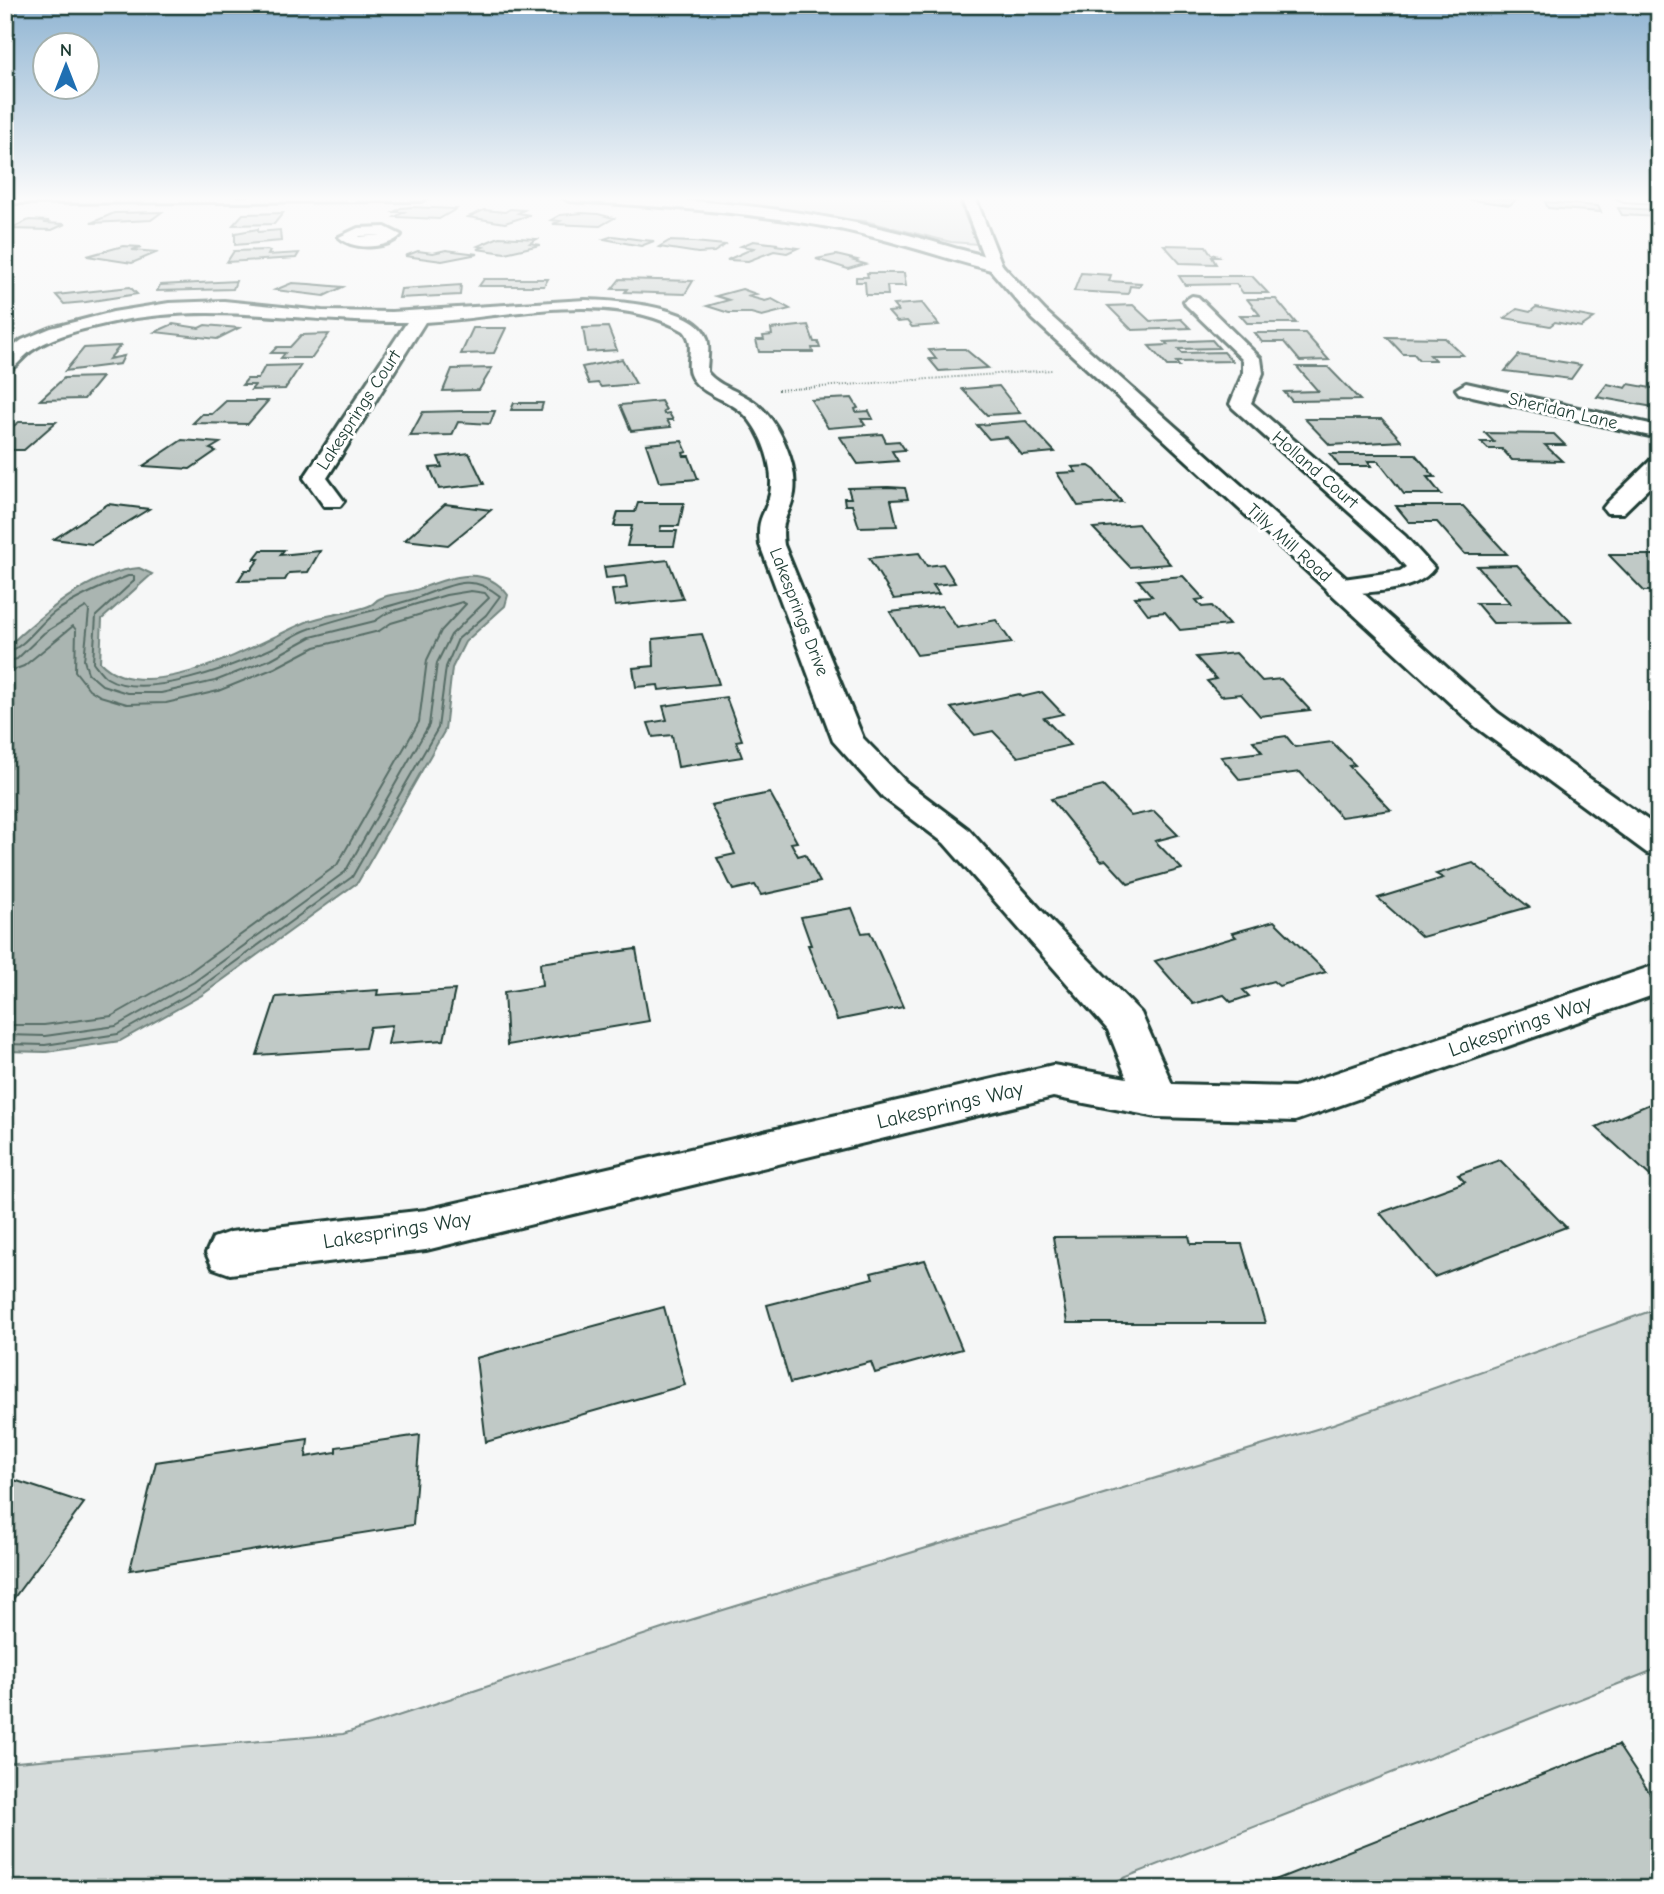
<svg xmlns="http://www.w3.org/2000/svg" width="1664" height="1894" viewBox="0 0 1664 1894" font-family="'Comic Neue',sans-serif">
<style>
.green{fill:#d6dcdb;stroke:#7a8c88;stroke-width:2}
.water{fill:#aab5b1;stroke:#72857f;stroke-width:2}
.lines{fill:none;stroke-linecap:round;stroke-linejoin:round}
.shore{stroke:#576d66;stroke-width:2}
.building{fill:#c0c9c6;stroke:#1f3d34;stroke-width:2}
.street-casing{stroke:#1f3d34;stroke-width:6}
.secondary-casing{stroke:#1f3d34;stroke-width:6}
.path{stroke:#1f3d34;stroke-width:2;stroke-dasharray:1 2;stroke-linecap:butt}
.street{fill:#fff;fill-rule:evenodd}
.secondary{fill:#fff;fill-rule:evenodd}
.labels{text-anchor:middle;dominant-baseline:central;stroke-width:6;stroke-linejoin:round;paint-order:stroke}
.far-street-label{font-size:18px;fill:#1f3d34;stroke:#fff}
.street-label{font-size:21px;fill:#1f3d34;stroke:#fff}
</style>
<rect width="100%" height="100%" fill="#f6f7f7"/>
<filter id="ink" filterUnits="userSpaceOnUse"><feTurbulence type="fractalNoise" baseFrequency=".0143" numOctaves="2"/><feDisplacementMap in="SourceGraphic" scale="14" xChannelSelector="R" yChannelSelector="G"/><feConvolveMatrix kernelMatrix="1 2 1 2 8 2 1 2 1" color-interpolation-filters="sRGB"/></filter>
<g filter="url(#ink)">
<g class="green">
<path d="M606,197H957L977,244L951,242L865,221Z"/>
<path d="M1659,1308V1668L1096,1889H5V1763L343,1734L674,1625L1333,1424Z"/>
</g>
<path class="water" d="M139,568L152,574L102,619L100,662C145,710 256,644 304,623C324,614 355,613 371,605C374,604 376,600 379,599C390,593 404,594 416,590C447,579 484,562 508,595L505,606L465,642L452,668L445,730L358,882L202,995L120,1041L46,1052L5,1051V649C39,617 91,571 139,568Z"/>
<g class="lines">
<g class="shore">
<path d="M5,653C25,648 38,624 55,612C77,597 103,586 128,576H134V581L96,616L93,662C97,667 102,675 107,678C144,701 231,667 266,651C281,645 294,634 309,629C344,616 381,610 416,598C448,587 470,571 500,596L486,615L458,639L446,667L438,728L352,877L198,989L118,1034L45,1045L5,1044"/>
<path d="M5,662L17,659L44,633L86,607L89,611L84,660L88,673L102,685L127,693H161L215,681L271,659L311,637L375,621L387,613L446,595L471,591L485,593L489,598L451,635L437,663L429,725L345,872L194,982L116,1026L45,1036L5,1035"/>
<path d="M5,673L24,666L73,626L76,630L75,671L89,689L100,696L127,704L166,703L218,691L275,668L315,647L379,631L391,623L462,602L466,604L441,631L427,660L419,722L337,865L188,973L112,1016L44,1025H5"/>
</g>
</g>
<g class="building">
<path d="M1491,197L1516,200L1510,205L1455,198Z"/>
<path d="M1545,202L1598,206L1601,212L1548,208Z"/>
<path d="M412,207L456,209L439,219L395,217L404,212H394L401,208Z"/>
<path d="M1618,208L1659,210V217L1622,215Z"/>
<path d="M510,209L524,210L518,213L530,215L505,223L468,217L484,210L505,212Z"/>
<path d="M162,212L151,220L91,223L114,213Z"/>
<path d="M283,213L274,224L233,225L243,214Z"/>
<path d="M582,213L598,214L614,218L600,226L553,224L560,221L551,220L560,215Z"/>
<path d="M29,220L49,221L44,223L65,224L52,230L10,229Z"/>
<path d="M258,229V232L280,230L281,241L235,245V233Z"/>
<path d="M613,236L643,240L654,241L641,246L604,239Z"/>
<path d="M499,237L537,239L530,243L540,245L505,253L477,249L483,247L478,246Z"/>
<path d="M669,241L694,242L725,245L714,252L698,253L659,247Z"/>
<path d="M753,241L778,244L775,245L798,248L787,253L774,251L748,261L727,260L754,248L741,246Z"/>
<path d="M1164,245L1206,246L1211,254L1221,257H1212L1216,264L1180,263Z"/>
<path d="M123,246L141,247L132,250L158,252L132,263L87,256Z"/>
<path d="M267,250L270,251L268,255L299,253L296,258L227,262L234,251Z"/>
<path d="M446,250L478,254L442,261L405,256L418,251L433,253Z"/>
<path d="M836,255L857,260L854,261L865,264L848,269L816,259Z"/>
<path d="M867,273H904L906,286H887L888,295H866L865,282H856V277H868Z"/>
<path d="M1081,273L1111,275L1109,281L1141,283L1139,287L1130,286L1128,294L1074,291Z"/>
<path d="M1179,276H1252L1268,293H1243L1236,284L1185,285Z"/>
<path d="M484,279H548L544,286H479Z"/>
<path d="M620,279L693,281L685,294L625,292L627,289H612Z"/>
<path d="M236,281L233,289L157,291L160,285Z"/>
<path d="M292,283L309,284L343,287L324,296L275,290Z"/>
<path d="M461,285L460,295L399,298L401,289Z"/>
<path d="M130,287L137,294L86,302L64,304L56,295Z"/>
<path d="M742,289L756,294L747,296L765,301L772,299L790,309L762,316L751,313H729L707,306L729,300L716,296Z"/>
<path d="M1247,299H1276L1296,323H1247L1240,315H1260Z"/>
<path d="M922,303L939,325L912,327L907,321L897,322L888,312L898,311L893,305Z"/>
<path d="M1133,305L1150,321L1181,319L1190,328L1132,330L1108,306Z"/>
<path d="M1536,307L1594,318L1581,327L1555,322L1550,326L1505,318L1517,309L1530,312Z"/>
<path d="M173,324L199,328L205,325L239,328L217,339L155,332Z"/>
<path d="M808,325L814,342H818L820,348H812L813,352H759L756,340H764L763,336L772,335L771,329Z"/>
<path d="M608,327L617,350L587,352L583,328Z"/>
<path d="M473,328H506L494,353L461,354Z"/>
<path d="M1255,333H1305L1329,360L1300,361L1284,342H1262Z"/>
<path d="M329,334L312,358H281L285,353H271L277,347H290L301,335Z"/>
<path d="M1387,337L1445,338L1463,355H1430L1435,360H1419L1414,354H1403Z"/>
<path d="M1212,340L1219,348L1178,349L1182,353L1224,352L1232,361L1176,362L1179,366H1167L1149,346L1168,345L1165,342Z"/>
<path d="M120,346L109,359L124,356L120,364L65,371L84,348Z"/>
<path d="M944,349H965L988,368L939,371L929,359H936L929,350Z"/>
<path d="M1519,355L1581,365L1571,379L1505,371Z"/>
<path d="M622,359L636,384L601,387L598,383L589,384L582,367Z"/>
<path d="M301,365L285,389L251,390L255,385H242L247,379H258L265,366Z"/>
<path d="M1297,367H1328L1360,400L1292,401L1284,392L1318,391Z"/>
<path d="M492,368L479,390L443,391L452,369Z"/>
<path d="M102,377L84,399L40,400L64,378Z"/>
<path d="M1607,384L1626,388L1629,384L1651,388L1659,386V408L1597,397Z"/>
<path d="M999,386L1020,413L987,415L962,389Z"/>
<path d="M852,398L858,408L855,409L856,412L869,411L873,419H861L865,425L828,428L811,400Z"/>
<path d="M226,401H268L248,424L193,423L202,414H212Z"/>
<path d="M661,401L666,410L663,411L664,414L669,413L673,420H667L671,427L631,431L620,405Z"/>
<path d="M514,403H543L541,410H511Z"/>
<path d="M462,411H495L490,424L458,422L452,435L410,436L423,412Z"/>
<path d="M1305,419H1382L1402,441L1330,445Z"/>
<path d="M1026,421L1055,452L1022,455L1007,437L989,439L977,425Z"/>
<path d="M19,422H56L24,450H5V432Z"/>
<path d="M1485,433L1554,434L1565,445H1545L1562,461L1512,460L1502,449H1488L1481,442H1494Z"/>
<path d="M882,434L886,442L899,441L905,450L892,451L898,461L858,464L840,437Z"/>
<path d="M182,440L220,443L210,449L216,451L190,469L143,466Z"/>
<path d="M682,441L687,452L683,453L684,456H689L698,479L659,482L646,444Z"/>
<path d="M469,453L484,484L439,489L430,468L442,467L438,457Z"/>
<path d="M1330,454H1415L1435,477H1427L1441,494H1404L1378,461H1368L1371,466H1339Z"/>
<path d="M1089,466L1095,470L1122,502L1078,506L1057,473L1076,472L1072,467Z"/>
<path d="M888,487L905,488L908,499L891,500L897,526L859,527L852,505H845L844,498H851L848,488Z"/>
<path d="M638,503H684L679,526H661L660,531H677L674,546H627L632,526H614L618,512H635Z"/>
<path d="M108,504L149,509L92,544L54,539Z"/>
<path d="M445,504L491,510L448,545L405,540Z"/>
<path d="M1396,506H1463L1507,554H1465L1437,522H1409Z"/>
<path d="M1138,524L1149,539L1170,564L1130,567L1093,528Z"/>
<path d="M261,550H284L280,555L320,551L308,572L289,573L285,580L238,581L245,570H251L259,559H254Z"/>
<path d="M919,553L927,566L943,564L955,583L933,585L939,594L894,599L869,558Z"/>
<path d="M1609,555H1659V591H1644Z"/>
<path d="M668,560L683,599L615,606L612,590L627,588L625,576L606,578L604,567Z"/>
<path d="M1517,565L1571,622L1493,623L1476,603H1510L1477,566Z"/>
<path d="M1183,576L1204,599L1196,600L1202,607L1212,606L1229,625L1180,630L1165,612L1148,614L1135,597L1152,596L1138,580Z"/>
<path d="M942,606L957,628L996,620L1012,643L917,655L890,612Z"/>
<path d="M702,634L719,684L659,690L658,685L636,687L633,668L654,666L653,639Z"/>
<path d="M1236,653L1262,681L1281,679L1310,710L1260,716L1241,694L1221,696L1207,681L1216,679L1196,657Z"/>
<path d="M1042,692L1063,714L1044,718L1070,745L1018,757L993,731L975,735L951,708L1019,694L1022,697Z"/>
<path d="M726,697L742,740L736,741L742,757L678,767L672,735L653,737L648,723L667,720L663,706Z"/>
<path d="M1286,736L1295,747L1332,742L1355,765L1349,766L1391,810L1341,817L1300,772L1240,780L1221,757L1262,752L1253,741Z"/>
<path d="M1103,786L1131,816L1154,811L1178,835L1155,841L1182,869L1128,884L1106,860L1101,861L1051,799Z"/>
<path d="M770,793L797,842L791,843L798,856L805,854L820,882L761,895L755,885L733,890L717,858L735,854L711,805Z"/>
<path d="M1473,863L1529,907L1422,937L1378,898L1443,878L1436,874Z"/>
<path d="M852,908L862,933L870,932L903,1007L837,1020L808,945H811L801,917Z"/>
<path d="M1274,921L1326,972L1279,986L1273,981L1243,990L1249,996L1231,1002L1224,995L1193,1004L1155,961L1236,937L1232,933Z"/>
<path d="M636,949L649,1021L507,1045L504,992L542,986L540,963Z"/>
<path d="M378,990L377,995L455,990L444,1040L388,1044L392,1025L370,1027L365,1048L257,1055L276,997Z"/>
<path d="M1659,1100V1184L1596,1127Z"/>
<path d="M1500,1160L1566,1227L1434,1277L1380,1213L1465,1182L1458,1175Z"/>
<path d="M1189,1236L1191,1244H1242L1265,1323H1067L1053,1237Z"/>
<path d="M925,1260L962,1349L875,1373L871,1362L790,1383L767,1305L873,1278L871,1273Z"/>
<path d="M664,1307L685,1385L486,1442L476,1358Z"/>
<path d="M420,1435L413,1525L130,1570L156,1462L308,1439L306,1457L336,1452V1447Z"/>
<path d="M5,1477L84,1503L5,1610Z"/>
<path d="M1618,1745L1659,1807V1889H1252Z"/>
</g>
<g class="lines">
<g class="street-casing">
<g id="street">
<path d="M5,197H428L421,201L5,203Z"/>
<path d="M562,197C695,196 831,209 958,249C972,253 994,256 1003,266L995,271C943,258 893,240 840,229C751,212 660,206 569,201Z"/>
<path d="M1617,197H1659V203L1624,201Z"/>
<path d="M385,227L401,235C388,249 353,251 339,237L358,228ZM381,235L359,237L360,236Z"/>
<path d="M1192,296L1198,297L1261,359L1263,373L1251,403L1405,536L1434,568C1416,594 1367,591 1338,595L1329,593L1325,587L1329,581L1400,571L1406,567L1387,546L1233,408L1230,404L1243,373V360L1186,305L1184,301Z"/>
<path d="M585,300C614,301 696,305 707,338C710,349 707,361 707,372C719,387 742,392 757,404C779,422 798,464 794,493C790,516 780,516 784,545L863,738L907,783L968,829L1052,922L1141,1013L1172,1084L1294,1087L1659,964V993L1295,1121L1157,1117L1053,1097L426,1250L230,1274L213,1268L206,1253L213,1238L230,1232L426,1210L1053,1065L1127,1078L1108,1030L944,843L883,797L833,741L760,545C756,516 765,517 770,494C775,469 762,431 744,414C730,400 706,396 694,381C681,366 698,346 684,331C608,288 506,318 425,322L327,478L344,501L340,506H324L304,478L407,322C305,324 216,301 114,322C87,328 57,334 34,349C23,355 16,369 5,372V353L22,340L51,328L113,312L169,303L224,301L322,311L392,312Z"/>
<path d="M1466,383L1659,426V438L1459,393L1456,389Z"/>
<path d="M1659,458V478L1623,513H1607L1603,508L1607,503L1651,460Z"/>
</g>
</g>
<g class="secondary-casing">
<path id="secondary" d="M961,197H975L1002,265L1045,311L1498,713L1659,828V856L1647,853L1476,727L1033,319L987,266Z"/>
</g>
<path class="path" d="M778,390L1052,370"/>
<use href="#street" class="street"/>
<use href="#secondary" class="secondary"/>
</g>
</g>
<linearGradient id="sky" x2="0" y2="1"><stop stop-color="#8fb4d2"/><stop offset="0.43" stop-color="#fbfbfb"/><stop offset="1" stop-color="#fbfbfb" stop-opacity="0"/></linearGradient>
<rect width="1664" height="462" fill="url(#sky)"/>
<g class="labels">
<g class="far-street-label">
<text transform="translate(359 410) rotate(-57)">Lakesprings Court</text>
<text transform="translate(1563 411) rotate(13)">Sheridan Lane</text>
<text transform="translate(1315 470) rotate(41)">Holland Court</text>
<text transform="translate(1289 543) rotate(42)">Tilly Mill Road</text>
<text transform="translate(799 612) rotate(69)">Lakesprings Drive</text>
</g>
<g class="street-label">
<text transform="translate(1520 1026) rotate(-19)">Lakesprings Way</text>
<text transform="translate(950 1105) rotate(-13)">Lakesprings Way</text>
<text transform="translate(397 1230) rotate(-9)">Lakesprings Way</text>
</g>
</g>
<rect width="1664" height="1894" fill="none" stroke="#fff" stroke-width="28"/>
<rect x="14" y="14" width="1636" height="1866" fill="none" stroke="#1f3d34" stroke-width="2.5" filter="url(#ink)"/>
<g transform="translate(66 66)"><circle r="33" fill="#ffffff" stroke="#a5b1ae" stroke-width="2"/>
<path d="M0-5L12 26L0 18L-12 26Z" fill="#1f6fb2"/>
<text y="-10" font-size="19" font-weight="bold" text-anchor="middle" fill="#1f3d34">N</text>
</g>
</svg>
